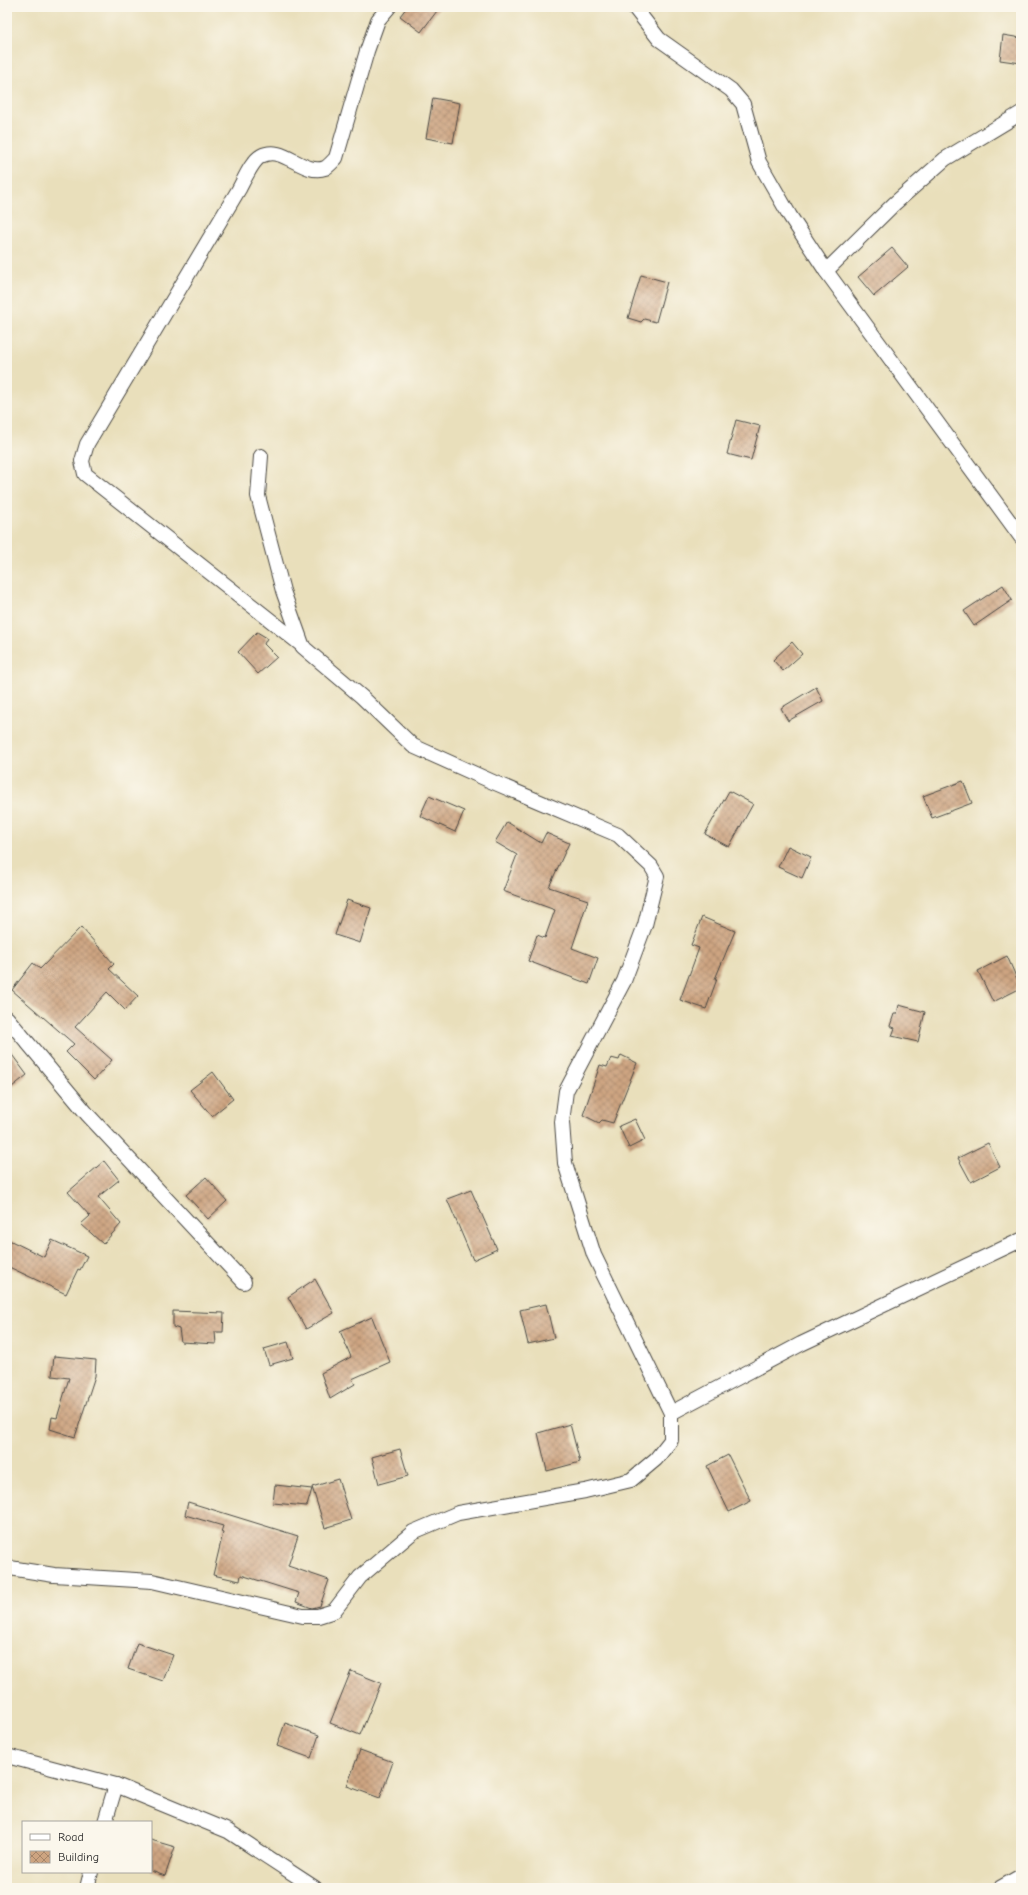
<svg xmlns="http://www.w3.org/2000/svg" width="1028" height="1895" viewBox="0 0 1028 1895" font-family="'Comic Neue',sans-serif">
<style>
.building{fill:url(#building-cross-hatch)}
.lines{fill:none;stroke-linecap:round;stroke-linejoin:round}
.minor-casing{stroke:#484641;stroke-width:16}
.minor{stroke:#fff;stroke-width:14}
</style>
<defs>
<pattern id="building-cross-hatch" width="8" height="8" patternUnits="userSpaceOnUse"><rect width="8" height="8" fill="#cda481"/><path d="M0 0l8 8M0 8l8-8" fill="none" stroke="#a7866a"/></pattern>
</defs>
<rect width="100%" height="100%" fill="#fbf7ec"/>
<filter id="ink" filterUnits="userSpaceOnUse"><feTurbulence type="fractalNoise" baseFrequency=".025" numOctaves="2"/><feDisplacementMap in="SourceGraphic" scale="8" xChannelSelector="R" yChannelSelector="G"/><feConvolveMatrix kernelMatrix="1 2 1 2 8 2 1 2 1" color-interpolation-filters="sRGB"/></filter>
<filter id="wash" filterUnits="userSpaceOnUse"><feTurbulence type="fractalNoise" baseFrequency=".012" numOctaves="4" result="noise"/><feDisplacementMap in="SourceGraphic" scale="16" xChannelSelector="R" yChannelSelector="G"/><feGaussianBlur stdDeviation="0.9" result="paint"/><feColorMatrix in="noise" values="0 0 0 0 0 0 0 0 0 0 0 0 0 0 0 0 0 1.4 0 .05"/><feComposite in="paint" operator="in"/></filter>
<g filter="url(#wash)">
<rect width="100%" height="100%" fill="#e9dfbb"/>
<g id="blocks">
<g class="building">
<path d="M407,7H440L421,32L400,16Z"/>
<path d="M1003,35L1021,38V63L1000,60Z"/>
<path d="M433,98L460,103L453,143L426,138Z"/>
<path d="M892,248L908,267L874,296L858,277Z"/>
<path d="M641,275L667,282L656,322L644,319L641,322L628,318Z"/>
<path d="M736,420L760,426L751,460L727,454Z"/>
<path d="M1003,585L1012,600L974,626L964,611Z"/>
<path d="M257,632L267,638L264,644L277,657L258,674L238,652Z"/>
<path d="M792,642L802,654L783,671L773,660Z"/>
<path d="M816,687L823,701L788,721L781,708Z"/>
<path d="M963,781L972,803L932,818L923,796Z"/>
<path d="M729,791L753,804L729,847L705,834Z"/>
<path d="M429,796L464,811L455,832L420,816Z"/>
<path d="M507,822L541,843L546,833L569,843L549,887L588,900L572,948L598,958L589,984L528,961L537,935L545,938L555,910L503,891L517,855L495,842Z"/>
<path d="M788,846L811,857L802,878L778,867Z"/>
<path d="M347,900L371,908L360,943L335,935Z"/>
<path d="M702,917L735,931L715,979H717L706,1009L680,1000L699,948L691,945Z"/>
<path d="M81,927L114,964L109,969L138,996L125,1010L107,992L75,1027L112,1060L94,1080L66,1052L74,1044L12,990L33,963L40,969Z"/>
<path d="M1007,956L1021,988L993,1002L978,971Z"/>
<path d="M899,1005L925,1012L918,1042L892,1036L895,1028L890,1026L894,1014H897Z"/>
<path d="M7,1048L27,1075L7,1091Z"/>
<path d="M621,1055L637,1063L613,1123L602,1120L599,1123L583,1115L600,1065L607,1067L611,1058L619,1060Z"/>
<path d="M213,1072L233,1099L212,1116L190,1090Z"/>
<path d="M635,1119L645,1140L629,1148L619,1126Z"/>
<path d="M988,1143L1000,1167L971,1182L958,1158Z"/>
<path d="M104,1161L119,1180L98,1197L121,1224L103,1244L81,1224L90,1216L68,1192Z"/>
<path d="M206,1177L227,1201L208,1219L186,1195Z"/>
<path d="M471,1190L497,1249L473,1260L447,1199Z"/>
<path d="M7,1239L44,1257L52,1240L87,1256L80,1270L78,1269L66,1294L7,1266Z"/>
<path d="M315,1279L334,1313L306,1329L288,1297Z"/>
<path d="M546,1304L554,1338L528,1344L520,1310Z"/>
<path d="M173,1311L224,1313L223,1332H215L216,1344L181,1342L179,1329L173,1327Z"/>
<path d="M372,1317L390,1362L352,1379L355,1384L330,1399L321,1373L351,1357L340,1331Z"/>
<path d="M288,1342L293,1358L269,1365L264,1349Z"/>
<path d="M54,1356L96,1360L95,1376L75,1437L50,1429L52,1417L57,1418L69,1378L52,1376Z"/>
<path d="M570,1424L580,1462L547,1471L538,1433Z"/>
<path d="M400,1449L408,1476L379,1484L372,1457Z"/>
<path d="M728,1455L751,1501L729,1512L707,1466Z"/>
<path d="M338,1479L351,1520L325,1528L312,1487Z"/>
<path d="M275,1485L312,1489L307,1506L273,1503Z"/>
<path d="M188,1502L298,1536L288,1566L329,1580L320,1606L312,1608L296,1602L299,1593L241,1575L240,1581L213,1575L223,1533L221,1532L223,1526L185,1515Z"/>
<path d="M137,1643L173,1655L163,1681L128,1669Z"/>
<path d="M351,1671L381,1683L360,1735L330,1723Z"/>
<path d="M285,1723L319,1735L311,1758L277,1746Z"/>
<path d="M360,1750L393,1762L380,1798L347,1786Z"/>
<path d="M151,1840L175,1847L165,1876L151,1871Z"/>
</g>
</g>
</g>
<g filter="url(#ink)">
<use href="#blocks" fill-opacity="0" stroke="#484641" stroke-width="1"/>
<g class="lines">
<g class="minor-casing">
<g id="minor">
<path d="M634,7L659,39L731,90L743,104L759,162L790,216L826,271L1021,537"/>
<path d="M826,271L894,204L945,159L1021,113"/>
<path d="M303,646L85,474L82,461L87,444L239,189C244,180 252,161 261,156C283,144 303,176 325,168C329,166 333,161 336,158L367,51L378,20L389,7"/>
<path d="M7,1018L88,1115L244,1282"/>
<path d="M671,1413L801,1344L1021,1240"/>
<path d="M7,1570L10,1568L54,1575L152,1581L303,1616H318L334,1611L360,1577L413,1532L458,1513L585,1491L631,1480L656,1459L671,1440V1413L594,1255L565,1163L562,1122L566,1091L624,981L645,925L657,876L651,866L618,835L493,782L413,746L362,697L303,647L283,591L258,496L261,456"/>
<path d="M7,1756L116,1785L228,1831L315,1888"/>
<path d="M105,1822L116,1785"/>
<path d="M87,1888L91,1872"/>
<path d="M1000,1888L1021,1876"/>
</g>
</g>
<use href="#minor" class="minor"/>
</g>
</g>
<rect width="1028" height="1895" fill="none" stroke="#fbf7ec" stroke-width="24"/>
<rect x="22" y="1821" width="130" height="52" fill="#fbf7ec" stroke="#a8a59f"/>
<rect x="30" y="1834" width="20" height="6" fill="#ffffff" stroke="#a8a59f"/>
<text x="58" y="1841" font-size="12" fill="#2b2b2b">Road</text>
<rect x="30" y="1851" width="20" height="12" fill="url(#building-cross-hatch)" stroke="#a8a59f"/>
<text x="58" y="1861" font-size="12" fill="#2b2b2b">Building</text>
</svg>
